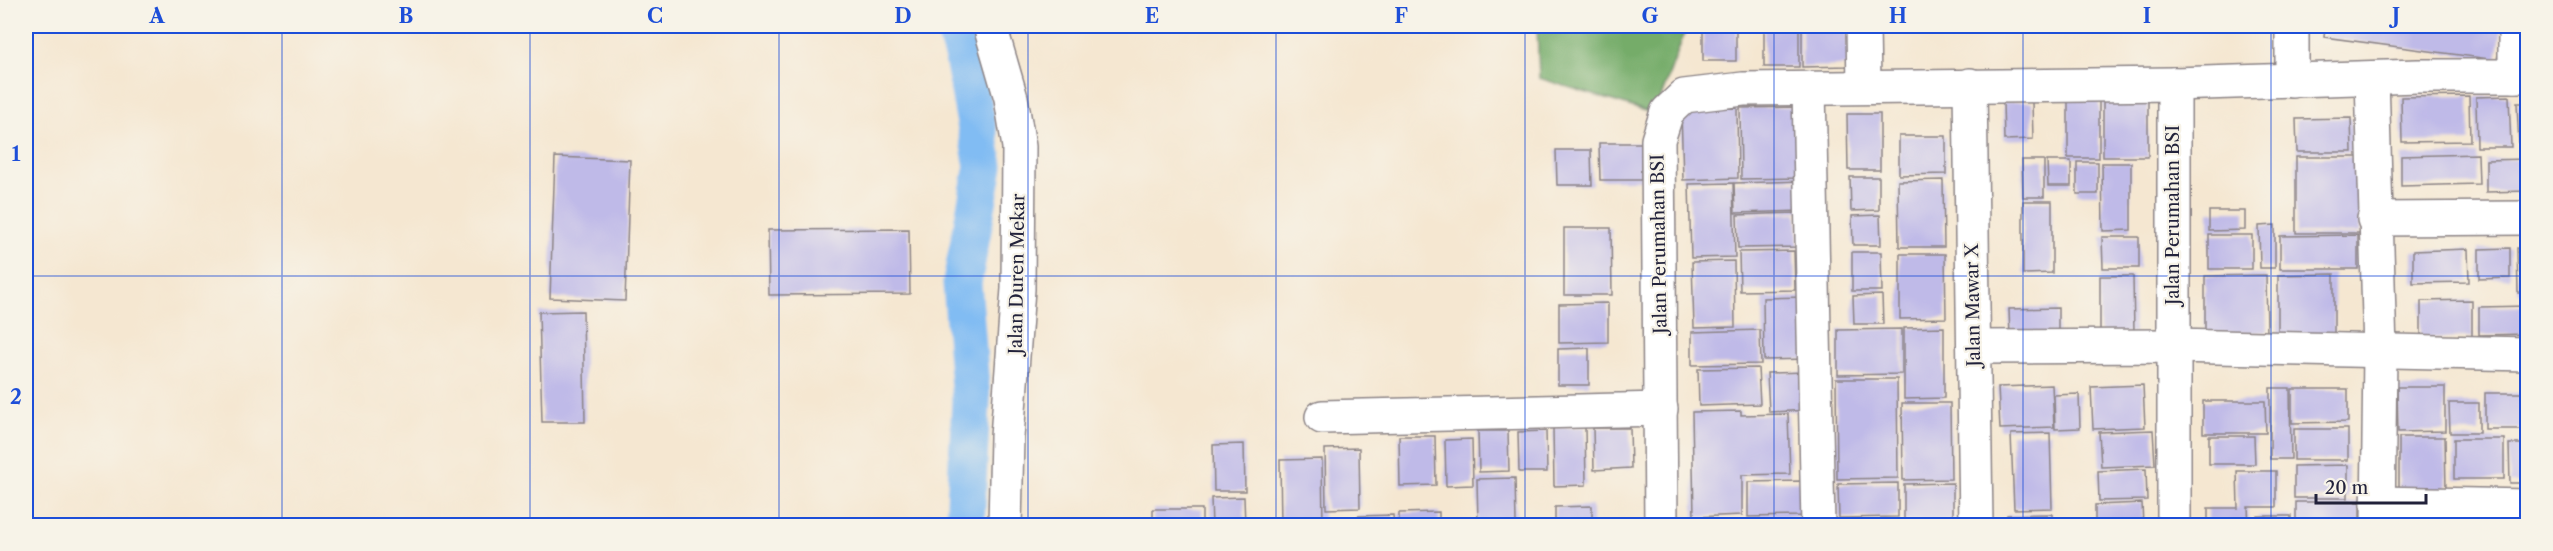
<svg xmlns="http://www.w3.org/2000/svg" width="2553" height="551" viewBox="0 0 2553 551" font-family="'Libre Caslon Text',serif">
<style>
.forest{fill:#75ac69;stroke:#4c6752;stroke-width:1.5}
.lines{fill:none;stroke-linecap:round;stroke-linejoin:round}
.canal{stroke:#81bcf3;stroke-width:39}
.building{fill:#bfbae8}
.street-casing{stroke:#8c8486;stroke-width:36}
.street{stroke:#fff;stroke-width:33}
.grid{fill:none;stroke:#1d4ed8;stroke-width:1.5;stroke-opacity:0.55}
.labels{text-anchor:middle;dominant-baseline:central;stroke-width:4.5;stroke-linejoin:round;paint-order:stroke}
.street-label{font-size:18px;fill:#22223b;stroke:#f7f3e8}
.neatline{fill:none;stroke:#1d4ed8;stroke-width:2}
.grid-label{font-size:20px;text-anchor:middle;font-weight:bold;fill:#1d4ed8}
</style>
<rect width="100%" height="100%" fill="#f7f3e8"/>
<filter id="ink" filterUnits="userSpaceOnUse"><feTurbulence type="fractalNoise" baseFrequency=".0167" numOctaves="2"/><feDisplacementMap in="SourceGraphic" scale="12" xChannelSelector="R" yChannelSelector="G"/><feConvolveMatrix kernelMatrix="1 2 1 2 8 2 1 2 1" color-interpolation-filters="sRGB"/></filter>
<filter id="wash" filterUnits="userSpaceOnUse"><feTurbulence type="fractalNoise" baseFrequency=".008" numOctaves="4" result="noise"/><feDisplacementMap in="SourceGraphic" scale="24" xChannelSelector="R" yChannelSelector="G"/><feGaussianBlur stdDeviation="1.35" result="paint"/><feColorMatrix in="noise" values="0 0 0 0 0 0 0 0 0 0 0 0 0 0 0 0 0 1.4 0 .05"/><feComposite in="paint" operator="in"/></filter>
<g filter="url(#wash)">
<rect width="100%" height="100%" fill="#f5e7d1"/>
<path class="forest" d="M1537,26H1687L1655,114L1539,78Z"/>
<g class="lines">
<path class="canal" d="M954,26L964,58L984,166L962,283L971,400L965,526"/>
</g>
<g id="blocks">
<g class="building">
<rect x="1703" y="26" width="33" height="35"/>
<rect x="1764" y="26" width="35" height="41"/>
<path d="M1802,26H1847L1848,66L1802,67Z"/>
<path d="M2325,26H2502L2497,60L2324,37Z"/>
<path d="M2469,96L2470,141L2402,142L2401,97Z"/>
<path d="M2509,96L2511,147H2477L2476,97Z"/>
<path d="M2099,98V158H2068V99Z"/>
<path d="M2148,98V157H2103V99Z"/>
<path d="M2003,102H2032L2033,139L2004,140Z"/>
<path d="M2517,103H2528V146H2519Z"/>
<path d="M1799,107L1800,178L1741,179L1740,108Z"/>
<path d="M1737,108L1738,178L1683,180L1681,109Z"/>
<path d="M1847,114H1880V170H1848Z"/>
<path d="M2351,118L2352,152H2297L2296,119Z"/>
<path d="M1899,136H1946V174L1899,175Z"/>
<path d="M1599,143H1641V180H1600Z"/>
<path d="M1556,150H1591L1592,185H1557Z"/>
<path d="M2478,154L2479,184L2401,186V156Z"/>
<path d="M555,157L630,160L625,301L550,298Z"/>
<rect x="2296" y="157" width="64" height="76"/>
<path d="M2528,159V191L2486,192V160Z"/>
<path d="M2022,160H2044V197H2023Z"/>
<path d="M2047,161H2071V186H2048Z"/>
<rect x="2077" y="162" width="21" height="32"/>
<path d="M2102,163H2131V230L2103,231Z"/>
<path d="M1850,177H1879V210L1851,211Z"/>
<path d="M1943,180L1944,247H1899L1898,181Z"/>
<path d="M1801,181V211L1735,213L1734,183Z"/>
<path d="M1733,183L1735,257L1691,258L1689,184Z"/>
<path d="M2023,201H2052V273L2023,274Z"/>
<path d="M2209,211H2245V230L2209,231Z"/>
<path d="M1797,213L1798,247L1738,248L1737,215Z"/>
<path d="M1880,215L1881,245H1853L1852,216Z"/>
<path d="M2275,225V268H2260L2259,226Z"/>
<path d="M1564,228H1611L1612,295H1564Z"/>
<path d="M909,229L910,294L769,295L768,230Z"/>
<rect x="2209" y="235" width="43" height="34"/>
<path d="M2358,235V269H2280V236Z"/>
<path d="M2102,237H2139V268H2103Z"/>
<path d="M2510,248V278L2479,279V249Z"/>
<path d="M2517,248H2528V293H2518Z"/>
<path d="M2468,249L2469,282L2413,283V251Z"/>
<path d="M1794,251L1795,290L1740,291L1739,252Z"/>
<path d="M1852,252H1881L1882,291H1852Z"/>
<path d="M1900,254H1945L1946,318L1900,319Z"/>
<path d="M1734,261L1735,327L1694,328L1692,262Z"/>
<path d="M2334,274V334L2278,335V275Z"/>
<path d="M2266,275L2267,332L2205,333V276Z"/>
<path d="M2100,276H2133L2134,333H2100Z"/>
<path d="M1882,295L1883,324H1854L1853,296Z"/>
<path d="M1808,297L1810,359L1764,360L1763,298Z"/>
<path d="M2472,300V337L2421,338V301Z"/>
<path d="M1608,303V342L1559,343V304Z"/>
<path d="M2528,306V334L2479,335V307Z"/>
<path d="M2058,308V337H2010L2009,309Z"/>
<path d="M583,311L585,422H542L539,312Z"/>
<path d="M1944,327V398L1904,399V328Z"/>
<path d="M1902,329V374L1838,375V330Z"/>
<path d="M1760,330L1761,364L1692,365V332Z"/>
<path d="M1589,348V385H1558V349Z"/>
<path d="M1758,368L1760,404L1699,406L1698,369Z"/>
<path d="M1808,372L1809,410L1769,412L1767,373Z"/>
<path d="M1836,379H1897L1898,478L1837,479Z"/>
<path d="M2052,385L2054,427L2000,429L1998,387Z"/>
<path d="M2143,385L2145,427L2093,429L2091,387Z"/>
<path d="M2397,387H2445V431L2398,432Z"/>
<path d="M2270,388H2290L2291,459H2270Z"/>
<path d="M2292,389H2348V422L2292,423Z"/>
<rect x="2485" y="393" width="43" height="36"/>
<path d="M2079,394L2080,428L2055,429L2054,395Z"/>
<path d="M2203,401H2265L2266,433H2203Z"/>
<path d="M1902,403H1950L1951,479L1903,480Z"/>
<path d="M2449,403H2479V433H2450Z"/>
<path d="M1741,411V415L1788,414L1790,474L1742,475V515L1694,517L1692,412Z"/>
<path d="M1585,427L1586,485L1554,486L1553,428Z"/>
<path d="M1593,428H1630L1631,468L1594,470Z"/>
<rect x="2294" y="429" width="54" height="31"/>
<path d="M2153,430L2155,465L2101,467L2099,432Z"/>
<path d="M1478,431H1508L1509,471L1479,472Z"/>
<path d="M1546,431L1547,472H1519L1518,432Z"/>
<path d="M2050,433L2052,508L2014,509L2011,434Z"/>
<path d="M1399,436H1435L1436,485L1400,486Z"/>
<path d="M2209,436H2254L2255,464H2209Z"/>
<path d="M2399,437H2445L2446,491H2399Z"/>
<path d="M1472,439L1473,485L1446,486L1445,440Z"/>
<rect x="2454" y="439" width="50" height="40"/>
<path d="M1244,444L1245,491H1214L1213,445Z"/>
<path d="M2509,444H2528V483H2510Z"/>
<path d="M1359,448L1360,508L1326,509L1325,449Z"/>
<path d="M1322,459L1323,526H1281L1280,460Z"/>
<path d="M2348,465V498H2294V466Z"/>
<path d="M2146,469L2147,500L2099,501L2098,471Z"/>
<path d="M2237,471H2276V507H2248L2249,526H2208V508H2238Z"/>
<path d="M1515,478L1516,523L1478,524L1477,479Z"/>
<path d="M1804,481V516L1748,517V482Z"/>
<path d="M1898,483V517L1839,518L1838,484Z"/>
<path d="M1953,483V520L1904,521V484Z"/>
<path d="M1244,497L1245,526H1212L1211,498Z"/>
<rect x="2296" y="502" width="64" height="24"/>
<path d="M2142,503L2143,526H2095V505Z"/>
<path d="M1592,506V526H1555V507Z"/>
<rect x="1153" y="509" width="49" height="17"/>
<path d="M1439,512V526H1399V513Z"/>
<path d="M2052,514V526H2007V515Z"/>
<path d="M1393,515L1394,526H1358V516Z"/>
<path d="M2258,516H2291V526H2259Z"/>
<path d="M1473,521V526H1443V522Z"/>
<path d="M1892,522V526H1852V523Z"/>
</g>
</g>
</g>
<g filter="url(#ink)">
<use href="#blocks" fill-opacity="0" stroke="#8c8486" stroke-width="1.5"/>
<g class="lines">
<g class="street-casing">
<g id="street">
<path d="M990,26L1011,98L1019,147L1018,289L1007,437L1005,526"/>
<path d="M1863,26L1864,86"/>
<path d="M2515,76V26"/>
<path d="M2372,78L2380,351L2378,526"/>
<path d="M2292,81V26"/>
<path d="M2174,84V526"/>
<path d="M1970,85L1976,526"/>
<path d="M1809,88L1818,526"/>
<path d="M2374,219L2528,218"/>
<path d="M1974,347L2173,346L2528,354"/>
<path d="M1322,417L1661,409"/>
<path d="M2378,503L2528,506"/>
<path d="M1661,526L1658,140L1667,112L1684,96L1743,89L2174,84L2418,76H2528"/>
</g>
</g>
<use href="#street" class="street"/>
</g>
</g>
<path class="grid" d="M282,26V526M530,26V526M779,26V526M1028,26V526M1276,26V526M1525,26V526M1774,26V526M2023,26V526M2271,26V526M26,276H2528"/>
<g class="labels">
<g class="street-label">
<text transform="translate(2173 215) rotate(-90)">Jalan Perumahan BSI</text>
<text transform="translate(1659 244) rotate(-91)">Jalan Perumahan BSI</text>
<text transform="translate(1017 274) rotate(-89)">Jalan Duren Mekar</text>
<text transform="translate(1973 305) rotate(-91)">Jalan Mawar X</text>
</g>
</g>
<rect width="2553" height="551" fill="none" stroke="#f7f3e8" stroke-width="66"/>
<path d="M2316 494v9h110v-9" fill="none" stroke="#22223b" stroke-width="3"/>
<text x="2325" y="494" font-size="18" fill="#22223b" stroke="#f7f3e8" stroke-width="4.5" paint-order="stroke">20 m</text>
<rect x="33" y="33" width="2487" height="485" class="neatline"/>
<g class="grid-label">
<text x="157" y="23">A</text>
<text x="406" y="23">B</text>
<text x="655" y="23">C</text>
<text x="903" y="23">D</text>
<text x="1152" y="23">E</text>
<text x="1401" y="23">F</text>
<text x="1650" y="23">G</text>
<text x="1898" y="23">H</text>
<text x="2147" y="23">I</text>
<text x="2396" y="23">J</text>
<text x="16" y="161">1</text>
<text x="16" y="404">2</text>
</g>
</svg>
